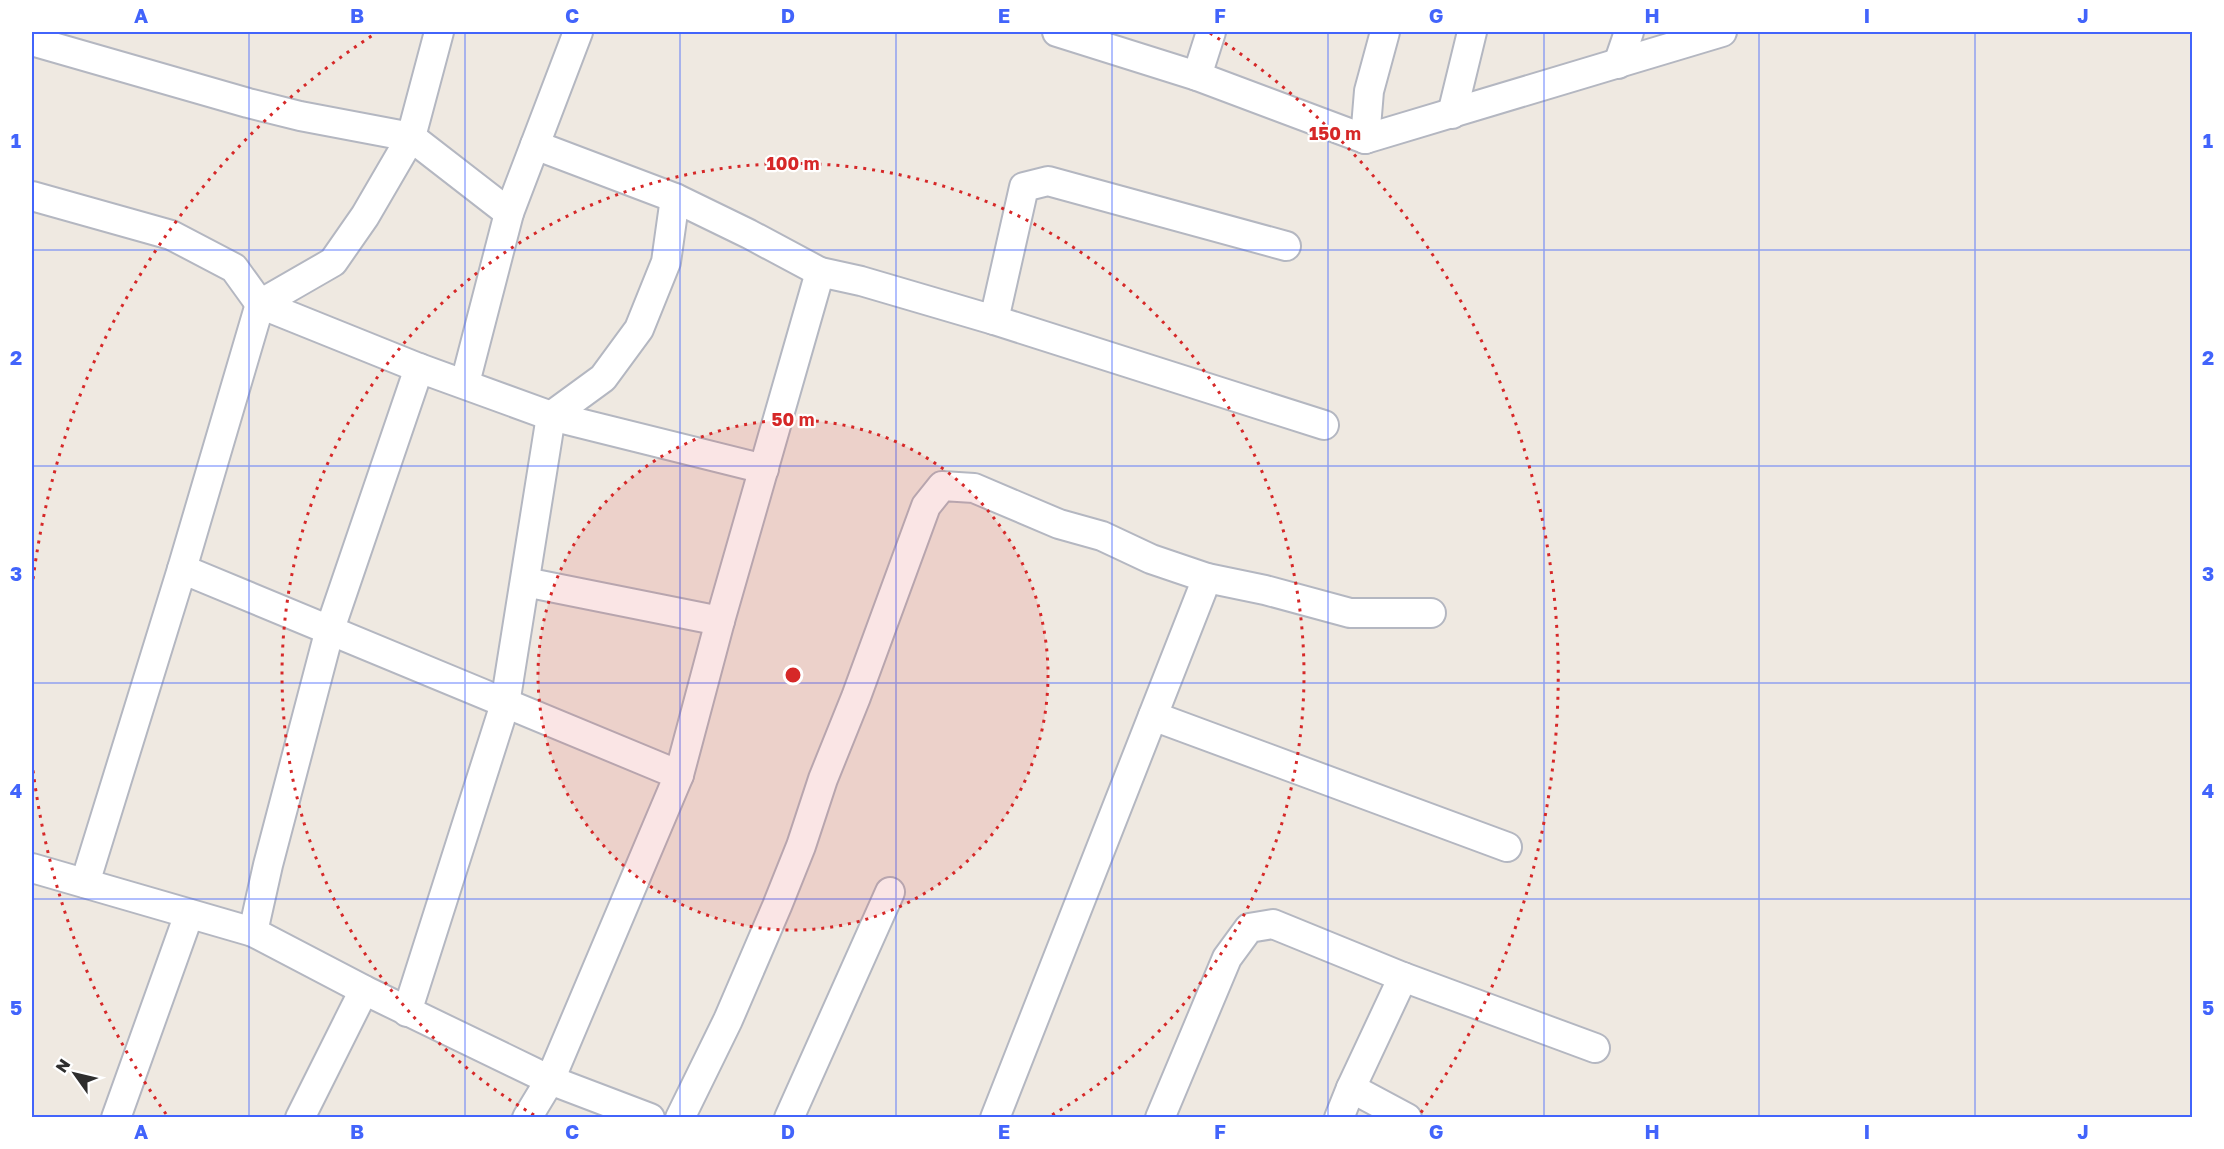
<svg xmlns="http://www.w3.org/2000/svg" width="2224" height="1149" viewBox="0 0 2224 1149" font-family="'Golos Text',sans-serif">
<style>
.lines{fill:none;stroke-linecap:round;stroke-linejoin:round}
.minor-casing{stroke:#b4b7c1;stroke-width:32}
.minor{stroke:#fff;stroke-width:28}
.grid{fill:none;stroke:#4264fb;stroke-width:1.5;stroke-opacity:0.55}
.ring{fill:none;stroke:#d62828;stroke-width:3;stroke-dasharray:3 6}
.centre{fill:#d62828;stroke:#fff;stroke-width:3}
.ring-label{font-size:18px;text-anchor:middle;font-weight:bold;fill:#d62828;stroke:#fff;stroke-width:4.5;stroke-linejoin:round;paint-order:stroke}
.neatline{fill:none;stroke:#4264fb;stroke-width:2}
.grid-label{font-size:20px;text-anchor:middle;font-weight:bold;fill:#4264fb}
</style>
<rect width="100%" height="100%" fill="#efe9e1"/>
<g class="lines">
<g class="minor-casing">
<g id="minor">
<path d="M1057,32L1197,76L1365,139L1722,32"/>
<path d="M32,41L248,103L300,116L411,137L509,213"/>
<path d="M1618,64L1629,32"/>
<path d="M1197,76L1211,32"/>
<path d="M1452,114L1472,32"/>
<path d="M1365,139L1369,91L1385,32"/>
<path d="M535,145L675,198L749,234L820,272"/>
<path d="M32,196L171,235L234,268L260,304L419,368L551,416L764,469"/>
<path d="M994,320L1324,425"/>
<path d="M465,383L509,213L578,32"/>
<path d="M182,569L679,775L720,621L820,272L861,281L994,320L1024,187L1048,181L1286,246"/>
<path d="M525,582L720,621"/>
<path d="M1153,716L1507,847"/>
<path d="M32,868L253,932L364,990L550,1080L650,1118"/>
<path d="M85,883L182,569L260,304L333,262L365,216L411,137L439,32"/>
<path d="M253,932L268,865L330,629L419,368"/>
<path d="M407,1012L505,704L551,416L603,378L639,329L666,262L675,198"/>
<path d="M1351,1088L1403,977"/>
<path d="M116,1118L189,914"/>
<path d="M300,1118L364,990"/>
<path d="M527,1118L550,1080L679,775"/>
<path d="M680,1118L728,1020L777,906L801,846L823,779L856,697L926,506L942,486L974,488L1059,524L1102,536L1151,559L1207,578L1265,590L1350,613H1431"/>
<path d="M789,1118L890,892"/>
<path d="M995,1118L1207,578"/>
<path d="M1160,1118L1227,958L1249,928L1273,924L1403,977L1595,1048"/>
<path d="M1339,1118L1351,1088L1407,1118"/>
</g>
</g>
<use href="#minor" class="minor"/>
</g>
<path class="grid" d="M249,32V1118M465,32V1118M680,32V1118M896,32V1118M1112,32V1118M1328,32V1118M1544,32V1118M1759,32V1118M1975,32V1118M32,250H2192M32,466H2192M32,683H2192M32,899H2192"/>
<circle cx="793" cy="675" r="255" fill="#d62828" fill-opacity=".12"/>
<g class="ring">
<circle cx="793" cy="675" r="255"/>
<path d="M534 1115A511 511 0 1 1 1052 1115"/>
<path d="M166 1114A766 766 0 0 1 32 762M32 588A766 766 0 0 1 376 33M1210 33A766 766 0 0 1 1420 1114"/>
</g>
<circle cx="793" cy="675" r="9" class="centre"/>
<g class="ring-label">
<text x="1335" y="140">150 m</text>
<text x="793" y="170">100 m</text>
<text x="793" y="426">50 m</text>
</g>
<rect width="2224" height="1149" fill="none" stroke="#ffffff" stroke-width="66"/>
<g transform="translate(75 1074) rotate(304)" stroke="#ffffff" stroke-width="4.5" paint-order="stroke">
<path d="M0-4.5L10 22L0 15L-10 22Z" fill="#2e2e2e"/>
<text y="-9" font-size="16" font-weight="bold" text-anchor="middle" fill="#2e2e2e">N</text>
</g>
<rect x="33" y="33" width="2158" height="1083" class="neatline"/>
<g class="grid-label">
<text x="141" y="23">A</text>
<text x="357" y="23">B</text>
<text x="572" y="23">C</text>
<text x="788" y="23">D</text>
<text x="1004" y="23">E</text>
<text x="1220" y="23">F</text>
<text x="1436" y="23">G</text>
<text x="1652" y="23">H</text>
<text x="1867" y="23">I</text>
<text x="2083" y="23">J</text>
<text x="16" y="148">1</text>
<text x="2208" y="148">1</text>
<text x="16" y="365">2</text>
<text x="2208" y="365">2</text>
<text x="16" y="581">3</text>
<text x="2208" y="581">3</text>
<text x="16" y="798">4</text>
<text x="2208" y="798">4</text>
<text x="16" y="1015">5</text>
<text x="2208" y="1015">5</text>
<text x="141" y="1139">A</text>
<text x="357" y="1139">B</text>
<text x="572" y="1139">C</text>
<text x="788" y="1139">D</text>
<text x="1004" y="1139">E</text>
<text x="1220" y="1139">F</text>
<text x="1436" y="1139">G</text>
<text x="1652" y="1139">H</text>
<text x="1867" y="1139">I</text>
<text x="2083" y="1139">J</text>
</g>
</svg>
